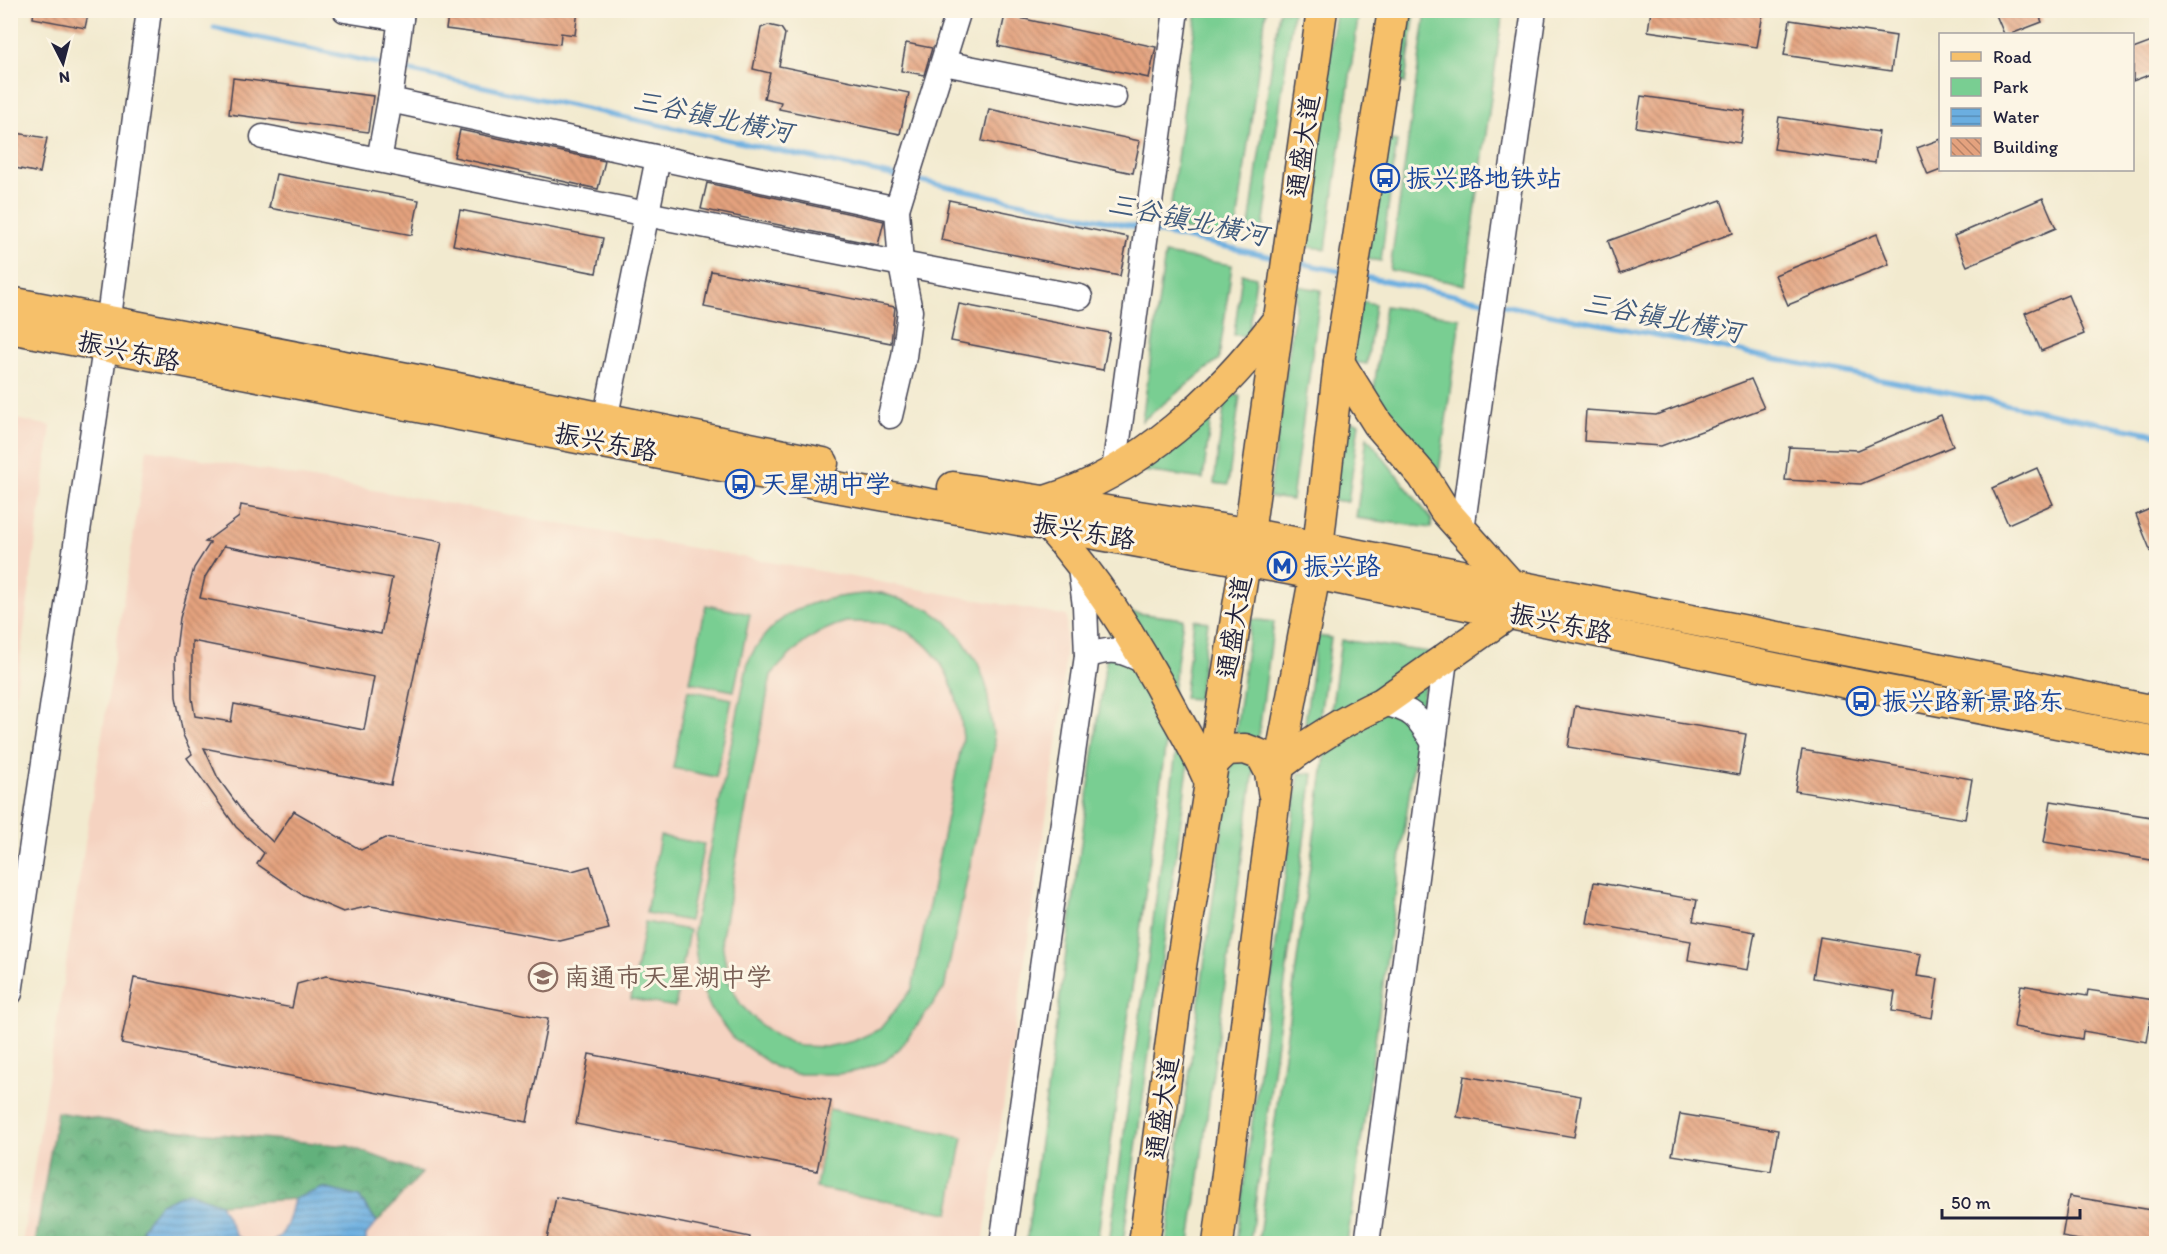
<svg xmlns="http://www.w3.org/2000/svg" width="2167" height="1254" viewBox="0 0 2167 1254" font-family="Itim,'LXGW WenKai TC',sans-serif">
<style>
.built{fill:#f5d3c1}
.green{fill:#79ce92;stroke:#4e7866;stroke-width:1.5;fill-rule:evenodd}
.forest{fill:url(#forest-crowns);stroke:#426a5c;stroke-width:1.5}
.water{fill:url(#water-rules);stroke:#46688e;stroke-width:1.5}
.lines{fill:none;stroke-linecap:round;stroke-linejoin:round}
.stream{stroke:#6baee0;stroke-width:5}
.building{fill:url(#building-back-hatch);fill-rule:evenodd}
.minor-casing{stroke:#414051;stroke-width:27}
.major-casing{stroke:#414051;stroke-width:33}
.minor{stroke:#fff;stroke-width:24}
.major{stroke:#f6c06b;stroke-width:30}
.labels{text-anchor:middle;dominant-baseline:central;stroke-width:6;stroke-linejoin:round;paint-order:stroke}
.street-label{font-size:26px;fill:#22223b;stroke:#fcf5e5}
.transit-label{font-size:26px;fill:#164399;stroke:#fcf5e5;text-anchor:start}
.education-label{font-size:26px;fill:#785e54;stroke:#fcf5e5;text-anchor:start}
.water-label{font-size:27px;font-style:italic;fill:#3f5a7d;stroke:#fcf5e5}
</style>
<defs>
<pattern id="forest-crowns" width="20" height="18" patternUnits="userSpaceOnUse" patternTransform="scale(1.5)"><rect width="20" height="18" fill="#62b17c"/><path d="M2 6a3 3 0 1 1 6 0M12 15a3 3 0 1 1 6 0" fill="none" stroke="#509067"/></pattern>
<pattern id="water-rules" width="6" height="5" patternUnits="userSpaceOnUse" patternTransform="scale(1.5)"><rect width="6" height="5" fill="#6baee0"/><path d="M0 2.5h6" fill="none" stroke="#588db7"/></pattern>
<pattern id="building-back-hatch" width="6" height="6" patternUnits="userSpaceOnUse" patternTransform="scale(1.5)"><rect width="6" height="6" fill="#e4a27e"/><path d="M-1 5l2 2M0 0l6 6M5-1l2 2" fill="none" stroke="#b88468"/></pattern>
</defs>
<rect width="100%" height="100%" fill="#fcf5e5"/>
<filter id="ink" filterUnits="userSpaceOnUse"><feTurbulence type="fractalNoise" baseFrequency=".0167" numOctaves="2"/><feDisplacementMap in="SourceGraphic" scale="12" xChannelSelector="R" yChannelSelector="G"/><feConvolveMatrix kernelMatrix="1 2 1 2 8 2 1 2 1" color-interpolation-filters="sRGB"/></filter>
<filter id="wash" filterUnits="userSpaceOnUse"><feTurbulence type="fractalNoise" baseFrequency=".008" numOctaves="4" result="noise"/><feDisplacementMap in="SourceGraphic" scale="24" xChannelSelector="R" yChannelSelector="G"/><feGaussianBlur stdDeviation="1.35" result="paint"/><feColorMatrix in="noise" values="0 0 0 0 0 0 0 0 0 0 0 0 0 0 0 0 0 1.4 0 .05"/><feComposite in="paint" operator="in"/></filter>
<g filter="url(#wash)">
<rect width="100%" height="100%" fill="#f2eacf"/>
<g class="built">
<path d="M11,418L51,426L11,728L10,418Z"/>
<path d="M147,449L1067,616L1062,711L983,1243L22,1244Z"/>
</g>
<g class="green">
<path d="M1197,11H1266L1235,239L1168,226Z"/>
<path d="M1279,11H1293L1262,236L1248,234Z"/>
<path d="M1336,11H1359L1326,249L1303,246Z"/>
<path d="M1400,11H1415L1405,83L1391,80Z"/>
<path d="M1426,11H1503L1465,285L1390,270Z"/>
<path d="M1383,139L1397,141L1381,261L1366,259Z"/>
<path d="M1165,254L1232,265L1219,359L1142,421Z"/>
<path d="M1242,274L1256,277L1248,336L1234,335Z"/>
<path d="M1298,286L1321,290L1292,500L1269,497Z"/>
<path d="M1360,301L1375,304L1367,364L1352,362Z"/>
<path d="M1385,306L1460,318L1438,479L1373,397Z"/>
<path d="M1226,394L1240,396L1228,485L1214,483Z"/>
<path d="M1212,409L1203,479L1135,470Z"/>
<path d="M1344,420L1359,423L1348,502L1333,500Z"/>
<path d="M1367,437L1432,520L1431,528L1356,518Z"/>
<path d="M882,593L928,609L947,622L961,638L978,663L986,685L995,746L944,989L900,1048L885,1061L857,1071L838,1074H795L775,1067L732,1037L711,1009L700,984L693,932L748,662C774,605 825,595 882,593ZM846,622C864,622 885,621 902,629C944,649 960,695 963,738L912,989L880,1029L854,1041L826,1047L800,1046L776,1036L760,1024L741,1005L729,982L723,949L722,936L771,675C793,650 813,631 846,622Z"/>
<path d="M706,605L750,614L734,691L690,682Z"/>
<path d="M1113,610L1183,619L1097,1243L1026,1244Z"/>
<path d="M1251,619L1274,622L1258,740L1235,738Z"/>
<path d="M1194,620L1208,622L1198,699L1184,698Z"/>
<path d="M1317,636L1331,638L1319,724L1305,723Z"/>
<path d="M1341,640L1429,652L1347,1243L1258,1244Z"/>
<path d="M688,690L732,699L716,777L673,768Z"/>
<path d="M1176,752L1190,753L1123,1243L1109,1244Z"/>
<path d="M1232,760L1255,762L1190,1243L1166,1244Z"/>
<path d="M1299,773L1313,774L1250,1243H1236Z"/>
<path d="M660,836L704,844L689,921L646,913Z"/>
<path d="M645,922L689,930L675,1007L631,999Z"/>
<path d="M829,1109L963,1137L949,1213L816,1188Z"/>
</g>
<path class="forest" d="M57,1112L152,1128L348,1146L422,1173L377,1222L359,1197L323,1188L294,1199L220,1204L188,1192L142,1228L144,1243L35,1244Z"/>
<g class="water">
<path d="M323,1188L359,1197L377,1222L366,1235V1243H271C287,1235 290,1216 294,1199Z"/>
<path d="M188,1192L220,1204L237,1237L252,1243H144L142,1228L160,1204Z"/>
</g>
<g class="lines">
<g class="stream">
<path d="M214,28L390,66"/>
<path d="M402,69L900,177"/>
<path d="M912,179L1140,228"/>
<path d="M1152,231L1278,258"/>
<path d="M1296,262L1343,272"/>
<path d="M1361,276L1487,302"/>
<path d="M1499,304L2156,434"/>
</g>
</g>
<g id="blocks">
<g class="building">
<path d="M34,10H89L85,28L33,18Z"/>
<path d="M449,10H578L575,35L561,33L560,44L446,29Z"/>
<path d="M1651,10H1738L1763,14L1757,47L1648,31Z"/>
<path d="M1994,10H2037L2042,22L2011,34H2004Z"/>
<path d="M1005,15L1156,47L1149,78L998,46Z"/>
<path d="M1790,20L1896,36L1891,71L1784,55Z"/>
<path d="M768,25L781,28L785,34L779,66L909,93L900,134L779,109L781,102L764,98L770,73L753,69L761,28Z"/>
<path d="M2157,40V72L2133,81V49Z"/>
<path d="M906,43L932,48L924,75L901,71Z"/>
<path d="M233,78L373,96L368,132L229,114Z"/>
<path d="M1641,96L1745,111L1740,143L1636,127Z"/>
<path d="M989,109L1140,141L1133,173L982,141Z"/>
<path d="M1779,117L1879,132L1875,163L1774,149Z"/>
<path d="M460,130L605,161L598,189L454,157Z"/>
<path d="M10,132L47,138L40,173L10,167Z"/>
<path d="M1941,139V170L1928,175L1917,148Z"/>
<path d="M276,174L419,200L412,235L269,208Z"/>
<path d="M707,183L884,221L878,245L701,209Z"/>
<path d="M2043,198L2056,228L1967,266L1954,236Z"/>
<path d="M949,200L1128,237L1120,276L941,240Z"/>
<path d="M1721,200L1733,233L1620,274L1608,241Z"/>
<path d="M460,210L603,238L596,273L453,245Z"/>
<path d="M1877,234L1889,264L1788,305L1775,275Z"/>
<path d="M711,271L895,307L891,343L704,307Z"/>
<path d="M2068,295L2084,334L2041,351L2025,313Z"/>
<path d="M959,304L1110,333L1103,370L951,341Z"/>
<path d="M1751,379L1764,408L1661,446L1584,441L1586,410L1656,415Z"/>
<path d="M1941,415L1953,446L1861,484L1785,480L1789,447L1858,450Z"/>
<path d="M2037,468L2053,504L2008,524L1992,488Z"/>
<path d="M241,505L442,542L391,785L204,748L218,778L247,818L273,842L294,811L361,850L385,838L572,871L590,866L609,929L560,941L371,906L343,912L301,894L257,864L264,853L236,827L187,758L192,754L183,735L176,697L175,658L180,618L194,568L210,543L205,542L239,517ZM224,546L392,578L381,634L200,598L205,577ZM192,641L374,677L364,730L234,704L231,722L195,716L192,698Z"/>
<path d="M2157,506V564H2156L2136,515Z"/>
<path d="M1575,706L1746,734L1739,775L1568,747Z"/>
<path d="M1802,750L1972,779L1965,819L1795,791Z"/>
<path d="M2051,801L2157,818V861L2044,842Z"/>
<path d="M1594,882L1697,900L1693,921L1755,932L1748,970L1688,960L1691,941L1587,923Z"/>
<path d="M1820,937L1921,954L1917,976L1938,979L1932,1018L1892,1011L1895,992L1813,978Z"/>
<path d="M326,976L548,1019L527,1122L121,1043L134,978L292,1008L297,984Z"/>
<path d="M2021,985L2087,996L2088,990L2154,1000L2147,1042L2083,1031L2082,1039L2014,1027Z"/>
<path d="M589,1054L831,1101L817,1171L576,1124Z"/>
<path d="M1464,1076L1581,1096L1574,1137L1457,1117Z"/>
<path d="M1680,1114L1778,1130L1771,1171L1672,1155Z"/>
<path d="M2069,1196L2157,1211V1244H2101L2062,1237Z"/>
<path d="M556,1197L750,1237L749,1244H546Z"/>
</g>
</g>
</g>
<g filter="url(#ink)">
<use href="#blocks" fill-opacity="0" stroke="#414051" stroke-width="1.5"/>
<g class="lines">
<g class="minor-casing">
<g id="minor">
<path d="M345,10L401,19"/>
<path d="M402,10L390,100L897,209L959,10"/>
<path d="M944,63L1114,97"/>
<path d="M263,137C535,191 807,248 1080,297"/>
<path d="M379,160L390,100"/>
<path d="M890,416L904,357L910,311L901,265L897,209"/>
<path d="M602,435L658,158"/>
<path d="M1114,470L1176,10"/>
<path d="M1462,530L1534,10"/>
<path d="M1087,656C1115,646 1123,651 1149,664"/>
<path d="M1382,703C1413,709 1418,717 1434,743"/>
<path d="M10,993L105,348L149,10"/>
<path d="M1002,1244L1087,656L1085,606L1079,561"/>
<path d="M1367,1244L1445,660"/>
</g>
</g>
<g class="major-casing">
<g id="major">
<path d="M10,302L438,384L823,463"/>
<path d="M10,328L743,470L1315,574L1862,686L2156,742"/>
<path d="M1339,362L1378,424L1423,476L1445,511L1512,586"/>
<path d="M953,487L1247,533L2156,711"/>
<path d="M1048,500C1138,473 1220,396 1276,322"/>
<path d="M1049,526C1100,583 1139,646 1174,713C1187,736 1200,758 1210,783"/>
<path d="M1213,763L1227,750L1245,749L1261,755L1270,772L1273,792"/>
<path d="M1279,766C1311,741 1345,720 1382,703L1511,612"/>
<path d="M1144,1244L1181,966L1245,562L1322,10"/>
<path d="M1218,1244L1279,766L1315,574L1339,362L1393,10"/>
</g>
</g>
<use href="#minor" class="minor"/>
<use href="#major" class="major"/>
</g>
</g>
<defs>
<g id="bus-ring" transform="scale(1.5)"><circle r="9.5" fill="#fcf5e5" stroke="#1a4fb4" stroke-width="1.5"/><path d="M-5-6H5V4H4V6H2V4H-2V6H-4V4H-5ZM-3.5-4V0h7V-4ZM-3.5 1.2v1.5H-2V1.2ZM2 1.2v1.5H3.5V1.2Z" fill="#1a4fb4"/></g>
<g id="metro-ring" transform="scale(1.5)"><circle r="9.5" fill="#fcf5e5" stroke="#1a4fb4" stroke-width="1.5"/><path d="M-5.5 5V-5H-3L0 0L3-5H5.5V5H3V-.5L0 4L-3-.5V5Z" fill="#1a4fb4"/></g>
<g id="school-ring" transform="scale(1.5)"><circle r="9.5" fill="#fcf5e5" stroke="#8d6e63" stroke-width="1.5"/><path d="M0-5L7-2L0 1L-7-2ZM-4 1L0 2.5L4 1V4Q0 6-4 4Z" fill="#8d6e63"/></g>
</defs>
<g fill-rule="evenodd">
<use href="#bus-ring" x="1385" y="178"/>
<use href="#bus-ring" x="740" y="484"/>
<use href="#metro-ring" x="1282" y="566"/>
<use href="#bus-ring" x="1861" y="701"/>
<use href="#school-ring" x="543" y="977"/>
</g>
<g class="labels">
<g class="street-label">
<text transform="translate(1303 146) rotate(-82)">通盛大道</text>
<text transform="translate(129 351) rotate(12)">振兴东路</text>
<text transform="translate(606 442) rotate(11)">振兴东路</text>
<text transform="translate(1084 531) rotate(10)">振兴东路</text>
<text transform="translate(1561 623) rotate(12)">振兴东路</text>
<text transform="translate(1234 627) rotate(-81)">通盛大道</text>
<text transform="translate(1162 1108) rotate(-82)">通盛大道</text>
</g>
<g class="transit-label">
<text x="1406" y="178">振兴路地铁站</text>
<text x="761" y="484">天星湖中学</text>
<text x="1303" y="566">振兴路</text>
<text x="1882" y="701">振兴路新景路东</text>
</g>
<g class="education-label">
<text x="564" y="977">南通市天星湖中学</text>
</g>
<g class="water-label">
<text transform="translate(713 116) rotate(12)">三谷镇北横河</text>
<text transform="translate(1188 219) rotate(12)">三谷镇北横河</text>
<text transform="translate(1663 317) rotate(11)">三谷镇北横河</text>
</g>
</g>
<rect width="2167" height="1254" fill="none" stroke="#fcf5e5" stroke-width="36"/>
<rect x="1939" y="33" width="195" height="138" fill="#fcf5e5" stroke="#a5a1a1" stroke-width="1.5"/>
<rect x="1951" y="52" width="30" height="9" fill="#f6c06b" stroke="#a5a1a1" stroke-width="1.5"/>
<text x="1993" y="63" font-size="18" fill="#22223b">Road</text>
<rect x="1951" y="78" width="30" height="18" fill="#79ce92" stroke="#a5a1a1" stroke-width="1.5"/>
<text x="1993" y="93" font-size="18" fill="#22223b">Park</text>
<rect x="1951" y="108" width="30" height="18" fill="url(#water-rules)" stroke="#a5a1a1" stroke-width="1.5"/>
<text x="1993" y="123" font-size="18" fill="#22223b">Water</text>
<rect x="1951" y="138" width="30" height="18" fill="url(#building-back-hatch)" stroke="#a5a1a1" stroke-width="1.5"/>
<text x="1993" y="153" font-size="18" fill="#22223b">Building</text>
<g transform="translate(63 63) rotate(174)" stroke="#fcf5e5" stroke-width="4.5" paint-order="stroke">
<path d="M0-4.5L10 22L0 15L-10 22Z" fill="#22223b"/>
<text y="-9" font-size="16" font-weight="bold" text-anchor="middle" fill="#22223b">N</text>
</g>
<path d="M1942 1209v9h138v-9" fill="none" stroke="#22223b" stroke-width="3"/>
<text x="1951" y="1209" font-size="18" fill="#22223b" stroke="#fcf5e5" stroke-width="4.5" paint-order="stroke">50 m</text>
</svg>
